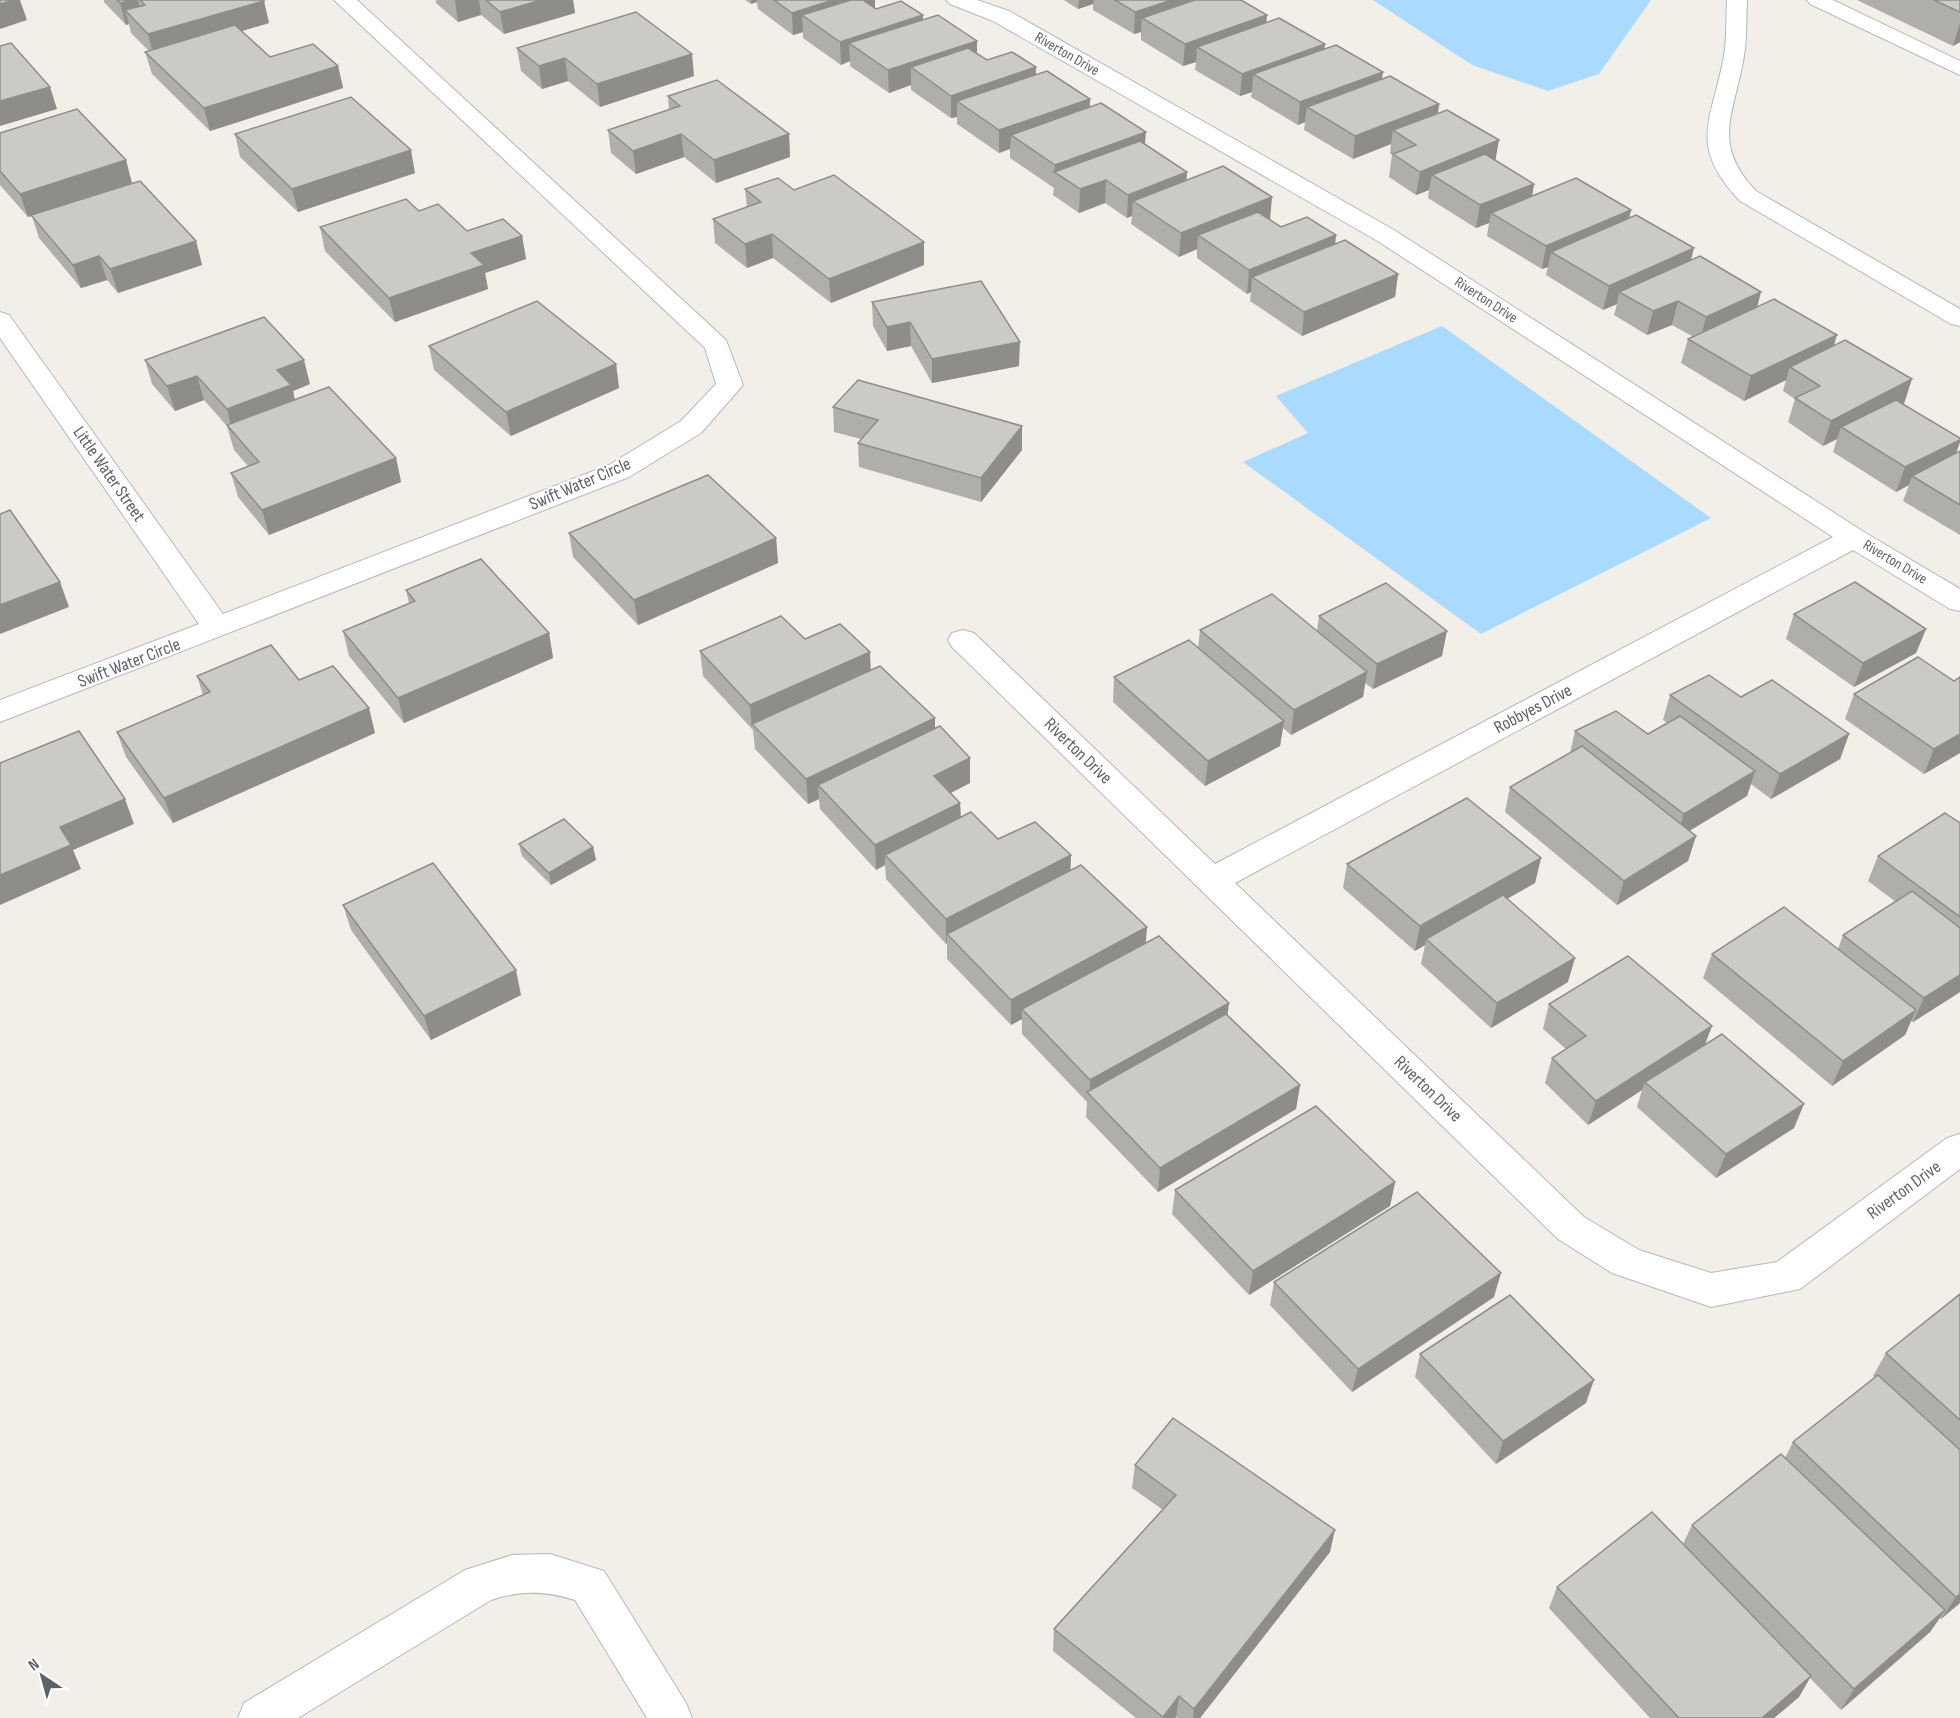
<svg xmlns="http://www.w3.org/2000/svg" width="1960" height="1718" viewBox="0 0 1960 1718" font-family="'Sofia Sans Condensed',sans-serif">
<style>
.water{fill:#aadaff}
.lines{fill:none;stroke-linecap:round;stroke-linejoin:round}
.service-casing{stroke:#b5b8bc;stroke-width:2}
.minor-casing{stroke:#b5b8bc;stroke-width:2}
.service{fill:#fff;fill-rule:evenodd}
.minor{fill:#fff;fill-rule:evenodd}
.wall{fill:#afaea9}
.shaded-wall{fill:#8f8d8a}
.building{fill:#cccac5;stroke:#8f8d8a;stroke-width:1.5}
.labels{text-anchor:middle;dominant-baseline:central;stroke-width:4.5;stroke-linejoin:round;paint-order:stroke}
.far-street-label{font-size:15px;fill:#5f6368;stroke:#fff}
.street-label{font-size:18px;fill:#5f6368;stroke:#fff}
</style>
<rect width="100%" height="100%" fill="#f1efe8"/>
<g class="water">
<path d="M1373,0H1651L1599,74L1548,91L1472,65Z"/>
<path d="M1442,326L1711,518L1481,634L1243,462L1308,433L1276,396Z"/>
</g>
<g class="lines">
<g class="service-casing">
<g id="service">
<path d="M1727,0H1747C1746,19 1747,38 1744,56C1735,113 1710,143 1756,191L1960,309V326L1951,324L1740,201C1687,145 1712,121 1724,56C1727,37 1726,18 1727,0Z"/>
<path d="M1807,0H1833L1960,61V75L1810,4Z"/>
<path d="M550,1554L604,1571L686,1703L692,1718H647L575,1600C546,1591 521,1590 491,1600L298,1718H238L244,1703L465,1570L512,1555Z"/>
</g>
</g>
<g class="minor-casing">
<g id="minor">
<path d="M334,0H357L726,340L743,385L701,433L629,477L0,722V700L199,624L0,338V312L9,315L223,614L609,465L681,421L716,384L705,348Z"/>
<path d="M946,0H977L1009,11L1394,230L1864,532L1960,589V611L1950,609L1853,550L1235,883L1584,1217L1639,1250L1711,1273L1777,1262L1947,1138L1960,1134V1169L1800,1289L1711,1307L1612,1273L1558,1239L952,647L948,640L952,633L963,630L974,633L1215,864L1833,537L1376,240L993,21L950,4Z"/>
</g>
</g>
<use href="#service" class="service"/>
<use href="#minor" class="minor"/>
</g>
<g class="wall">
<path d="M104,0H262L269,23L242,31L270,57L338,66L343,88L210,131L152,74L145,52L149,51L131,33L129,24L126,25L104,2Z"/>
<path d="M436,0H573L575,13L504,34L481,15L458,22L436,3Z"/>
<path d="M745,0H875V8L876,9L923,15V20L977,41V54L987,60L1036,67V75L1090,99L1089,107L1187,172L1186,180L1270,219L1281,227L1335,243L1398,274L1395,297L1302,336L1250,301L1251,292L1247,294L1197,258V249L1179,257L1131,224L1132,216L1127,218L1105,203L1079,213L1053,195L1054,188L1010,158V149L999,153L957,124V117L951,118L911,90V85L889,93L850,66V61L841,65L803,38V32L793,35L758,9L757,2L751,4Z"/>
<path d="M1064,0H1241L1267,23L1325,44L1324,49L1382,80L1439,104L1438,113L1495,160L1534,184L1532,196L1631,210L1629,218L1757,306L1834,346L1904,404H1903L1960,438V442L1956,454L1960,451V535L1903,501L1909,485L1896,492L1833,452L1837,439L1823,446L1788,422L1795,399L1783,391L1786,380L1744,401L1681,363L1688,339L1692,336L1672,325L1647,335L1614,315L1617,304L1603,310L1546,275L1548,267L1542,269L1487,236L1489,223L1476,228L1428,198L1429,190L1416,195L1389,177L1392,155L1390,153L1391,144L1353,159L1304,130L1305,122L1298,125L1251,97L1252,92L1240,96L1195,70L1196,62L1183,66L1141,40V32L1134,34L1093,10V4L1078,9Z"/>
<path d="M1857,0H1960V42L1953,46Z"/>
<path d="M517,48L694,76L600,107L568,81L542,89L521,71Z"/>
<path d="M668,96L789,134L790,157L716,183L684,157L636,174L611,153L608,130L669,110Z"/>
<path d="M0,133L126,160L132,183L196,241L202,265L118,293L107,280L81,288L39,238L32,216L28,217L0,185Z"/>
<path d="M235,134L415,173L298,212L240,157Z"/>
<path d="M745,189L794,190L924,265L831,303L773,258L747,268L715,243L713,219L747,207Z"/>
<path d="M419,211L467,231L522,236L526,259L485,273L488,289L395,322L325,251L320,227Z"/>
<path d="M872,302L1019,366L932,383L911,346L887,351L873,326Z"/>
<path d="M429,346L616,364L619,388L511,436L434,370Z"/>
<path d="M145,360L310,384L293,391L295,400L396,458L401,482L269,535L238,497L231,473L248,466L234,450L227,426L204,400L175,411L152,384Z"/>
<path d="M833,407L1022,426V450L981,502L859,467L858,443L861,439L834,432Z"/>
<path d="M569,533L776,538L778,563L638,625L573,557Z"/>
<path d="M406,590L549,633L553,658L404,723L349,656L343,631L409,603Z"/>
<path d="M1794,614L1926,629L1916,653L1854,687L1786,639Z"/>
<path d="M1319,616L1442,656L1373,689L1365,683L1363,697L1291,735L1283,728L1280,746L1205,786L1113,702L1114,677L1198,648L1200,630L1317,631Z"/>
<path d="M805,639L871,670L935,729L970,758V783L950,793L960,803L961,817L998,839L1071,855L1070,870L1146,943L1227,1015L1300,1085L1296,1109L1158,1192L1086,1117L1087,1102L1022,1034V1019L1011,1025L947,959V943L946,944L886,879L885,865L876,870L820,809L819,799L808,804L755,749L753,730L703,676L700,651Z"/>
<path d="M197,676L299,680L375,733L173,823L126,757L117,732L203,695Z"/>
<path d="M1960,677V753L1924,774L1845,719L1854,694L1954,681Z"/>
<path d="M1670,695L1741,697L1849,734L1840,759L1771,799L1751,784L1747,796L1689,831L1696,836L1688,861L1617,905L1505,812L1510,787L1570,753L1575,731L1648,734L1667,723L1663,720Z"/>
<path d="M1960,823V992L1913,1022L1911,1021L1905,1035L1832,1086L1703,978L1712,954L1838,949L1843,935L1896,902L1868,881L1878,856Z"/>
<path d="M519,844L593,847L596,860L551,885L522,856Z"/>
<path d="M1541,858L1535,883L1507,899L1568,982L1491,1028L1421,964L1425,945L1415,951L1343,888L1347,864Z"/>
<path d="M343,905L521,995L431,1040L351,930Z"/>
<path d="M1549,1004L1705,1044L1794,1128L1716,1178L1637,1107L1642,1090L1588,1125L1545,1083L1552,1058L1566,1049L1543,1029Z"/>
<path d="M1395,1182L1390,1206L1249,1295L1172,1214L1175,1190Z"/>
<path d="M1274,1282L1494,1297L1352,1392L1270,1305Z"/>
<path d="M1960,1294V1603L1941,1619L1940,1618L1930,1632L1841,1710L1810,1678L1799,1697L1774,1718H1650L1549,1608L1557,1587L1683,1544L1692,1525L1785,1458L1793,1442L1875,1377L1873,1376L1886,1353Z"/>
<path d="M1420,1354L1586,1403L1496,1464L1415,1377Z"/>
<path d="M1135,1465L1330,1552L1200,1718H1178L1176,1717L1175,1718H1136L1053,1651L1054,1629L1163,1510L1132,1488Z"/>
</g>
<g class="shaded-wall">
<path d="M14,0H20L27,20L0,29V4Z"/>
<path d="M130,0H138L143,20L125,10L129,24L126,25L120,3Z"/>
<path d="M455,0H479L481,15L458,22Z"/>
<path d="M541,0H573L575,13L504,34L500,12Z"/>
<path d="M751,0H757V2L751,4Z"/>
<path d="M833,0H875V9L802,15L803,32L793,35L792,13Z"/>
<path d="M1079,0H1094L1093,4L1078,9Z"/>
<path d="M1172,0H1216L1142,18L1141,32L1134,34L1135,12Z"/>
<path d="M264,1L269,23L154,57L148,34Z"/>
<path d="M923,15V38L849,43L850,61L841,65L840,42Z"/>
<path d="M1267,15L1265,38L1197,47L1196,62L1183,66L1185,44Z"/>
<path d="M1960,23V42L1953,46Z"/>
<path d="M977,41V64L911,67V85L889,93L888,70Z"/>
<path d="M1325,44L1322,67L1253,74L1252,92L1240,96L1242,74Z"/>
<path d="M692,54L694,76L600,107L597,84Z"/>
<path d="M565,58L568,81L542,89L539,66Z"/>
<path d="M338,66L343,88L210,131L204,108Z"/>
<path d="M1036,67L1035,90L957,101V117L951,118V96Z"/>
<path d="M1383,72L1380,94L1307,107L1305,122L1298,125L1300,102Z"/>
<path d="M50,87L57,109L0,126V101Z"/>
<path d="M1090,99L1089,121L1011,135L1010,149L999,153V130Z"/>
<path d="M1439,104L1436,127L1393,130L1391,144L1353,159L1355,136Z"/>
<path d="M1146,132L1144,155L1054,172L1055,165Z"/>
<path d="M681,134L684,157L636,174L633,151Z"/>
<path d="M789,134L790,157L716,183L714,160Z"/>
<path d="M1499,140L1495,163L1432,175L1429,190L1416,195L1420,172Z"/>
<path d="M411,150L415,173L298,212L292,189Z"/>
<path d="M126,160L132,184L28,217L20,194Z"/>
<path d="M1187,172L1185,195L1133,201L1132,216L1127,218L1128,195Z"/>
<path d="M1106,180L1105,203L1079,213L1080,189Z"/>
<path d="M1534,184L1530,207L1491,213L1489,223L1476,228L1480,205Z"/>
<path d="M1272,197L1270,221L1198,235L1197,249L1179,257L1181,233Z"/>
<path d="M1631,210L1626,233L1551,252L1548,267L1542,269L1546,246Z"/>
<path d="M772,234L773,258L747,268L745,244Z"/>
<path d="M1336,235L1334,259L1252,277L1251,292L1247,294L1249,270Z"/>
<path d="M522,236L526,259L485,273L488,289L395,322L389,298L471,253Z"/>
<path d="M196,241L202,265L118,293L110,269Z"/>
<path d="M924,242V265L831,303L829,279Z"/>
<path d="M1694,248L1688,272L1619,292L1617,304L1603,310L1609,286Z"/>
<path d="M99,256L107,280L81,288L73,265Z"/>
<path d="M1398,274L1395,297L1302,336L1304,312Z"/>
<path d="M1761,292L1755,316L1700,341L1706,317Z"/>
<path d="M1678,301L1672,325L1647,335L1653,311Z"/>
<path d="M910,322L911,346L887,351V327Z"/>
<path d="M1837,335L1830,359L1790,367L1786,380L1744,401L1751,376Z"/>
<path d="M1020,342L1019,366L932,383V359Z"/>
<path d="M304,360L310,384L293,391L297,410L233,434L227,409L277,370Z"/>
<path d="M616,364L619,388L511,436L506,412Z"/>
<path d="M197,376L204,400L175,411L167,386Z"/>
<path d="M1912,379L1904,404L1849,432L1841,427L1837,439L1823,446L1831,421Z"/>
<path d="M1022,426V450L981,502V478Z"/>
<path d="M1960,440V442L1952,463L1912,476L1909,485L1896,492L1905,467Z"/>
<path d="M396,458L401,482L269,535L262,510Z"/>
<path d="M776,538L778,563L638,625L634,600Z"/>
<path d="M60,582L69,607L0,634V605Z"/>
<path d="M1926,629L1916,653L1854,687L1863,663Z"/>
<path d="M1447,631L1442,656L1373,689L1377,664Z"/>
<path d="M549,633L553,658L404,723L398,698Z"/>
<path d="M870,652L871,676L752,724V730L750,705Z"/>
<path d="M1367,672L1363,697L1291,735L1294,710Z"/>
<path d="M369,708L375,733L173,823L164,798Z"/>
<path d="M935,718V743L818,785L819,799L808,804L806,779Z"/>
<path d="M1284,721L1280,746L1205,786L1208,761Z"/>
<path d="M1849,734L1840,759L1771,799L1780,774Z"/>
<path d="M1960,734V753L1924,774L1934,749Z"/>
<path d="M970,758V783L935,801L934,776Z"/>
<path d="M1755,771L1747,796L1676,839L1684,814Z"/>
<path d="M125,799L134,824L73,850L81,869L0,905V875L60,827Z"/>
<path d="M960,803L961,828L885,855V865L876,870L875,845Z"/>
<path d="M1696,836L1688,861L1617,905L1624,881Z"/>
<path d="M593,847L596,860L551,885L549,873Z"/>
<path d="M1071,855L1070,880L947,934V943L946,944V919Z"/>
<path d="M1541,858L1535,883L1430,942L1426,939L1425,945L1415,951L1420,926Z"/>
<path d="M1147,927L1145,952L1022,1009V1019L1011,1025V1000Z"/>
<path d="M1575,958L1568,982L1491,1028L1497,1003Z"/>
<path d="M516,970L521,995L431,1040L424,1016Z"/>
<path d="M1960,975V992L1913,1022L1924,998Z"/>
<path d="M1229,1003L1226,1028L1090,1095V1080Z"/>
<path d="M1916,1010L1905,1035L1832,1086L1843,1061Z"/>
<path d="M1712,1026L1703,1050L1645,1082L1642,1090L1588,1125L1596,1101Z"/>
<path d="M1300,1085L1296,1109L1158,1192L1160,1168Z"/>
<path d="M1804,1104L1794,1128L1716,1178L1726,1154Z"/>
<path d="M1395,1182L1390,1206L1249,1295L1253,1271Z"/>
<path d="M1501,1273L1494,1297L1352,1392L1358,1369Z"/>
<path d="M1594,1380L1586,1403L1496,1464L1503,1441Z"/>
<path d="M1335,1530L1330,1552L1200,1718H1193L1194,1709Z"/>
<path d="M1960,1594V1603L1941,1619L1956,1597Z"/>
<path d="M1945,1610L1930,1632L1841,1710L1854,1689Z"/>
<path d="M1811,1676L1799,1697L1774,1718H1762Z"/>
<path d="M1179,1696L1176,1717L1175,1718H1163Z"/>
</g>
<g class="building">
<path d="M0,0H14L0,4Z"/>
<path d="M117,0H130L120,3Z"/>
<path d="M140,0H262L264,1L148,34L125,10L145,5Z"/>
<path d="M486,0H541L500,12Z"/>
<path d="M774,0H833L792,13Z"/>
<path d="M851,0H863L876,9L901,1L923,15L840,42L802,15Z"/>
<path d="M1115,0H1172L1135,12Z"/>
<path d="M1195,0H1241L1267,15L1185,44L1142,18Z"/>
<path d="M1934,0H1960V12Z"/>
<path d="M636,12L692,54L597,84L565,58L539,66L517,48Z"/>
<path d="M938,15L977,41L888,70L849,43Z"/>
<path d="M1279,18L1325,44L1242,74L1197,47Z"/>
<path d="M235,25L270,57L313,44L338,66L204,108L145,52Z"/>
<path d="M11,43L50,87L0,101V46Z"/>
<path d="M1336,45L1383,72L1300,102L1253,74Z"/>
<path d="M968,48L987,60L1012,52L1036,67L951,96L911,67Z"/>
<path d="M1047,71L1090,99L999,130L957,101Z"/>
<path d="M1390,76L1439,104L1355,136L1307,107Z"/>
<path d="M717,80L789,134L714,160L681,134L633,151L608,130L680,106L668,96Z"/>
<path d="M351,97L411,150L292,189L235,134Z"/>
<path d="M1101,103L1146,132L1055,165L1011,135Z"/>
<path d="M77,109L126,160L20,194L0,171V133Z"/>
<path d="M1447,110L1499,140L1420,172L1393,154L1416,145L1393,130Z"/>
<path d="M1140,141L1187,172L1128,195L1106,180L1080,189L1054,172Z"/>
<path d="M1485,154L1534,184L1480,205L1432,175Z"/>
<path d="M1223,166L1272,197L1181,233L1133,201Z"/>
<path d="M834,175L924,242L829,279L772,234L745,244L713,219L761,202L745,189L778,178L794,190Z"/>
<path d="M1576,178L1631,210L1546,246L1491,213Z"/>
<path d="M140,181L196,241L110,269L99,256L73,265L31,215Z"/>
<path d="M406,199L419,211L438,204L467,231L503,219L522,236L471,253L484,265L389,298L320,227Z"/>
<path d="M1258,212L1281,227L1307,217L1336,235L1249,270L1198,235Z"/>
<path d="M1636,215L1694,248L1609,286L1551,252Z"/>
<path d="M1345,240L1398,274L1304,312L1252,277Z"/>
<path d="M1700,256L1761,292L1706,317L1678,301L1653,311L1619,292Z"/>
<path d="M981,281L1020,342L932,359L910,322L887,327L872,302Z"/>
<path d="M1774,299L1837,335L1751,376L1688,339Z"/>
<path d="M537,301L616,364L506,412L429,346Z"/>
<path d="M264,317L304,360L277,370L291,385L227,409L197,376L167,386L145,360Z"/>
<path d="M1845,340L1912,379L1831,421L1795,398L1820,386L1790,367Z"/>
<path d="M858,380L1022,426L981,478L858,443L878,420L833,407Z"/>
<path d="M329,387L396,458L262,510L231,473L259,462L227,425Z"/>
<path d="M1896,400L1960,438V440L1905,467L1841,427Z"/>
<path d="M1960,451V505L1912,476Z"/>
<path d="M708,475L776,538L634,600L569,533Z"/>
<path d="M10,510L60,582L0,605V514Z"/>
<path d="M481,559L549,633L398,698L343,631L415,601L406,590Z"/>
<path d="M1855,582L1926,629L1863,663L1794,614Z"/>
<path d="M1386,583L1447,631L1377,664L1319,616Z"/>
<path d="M1272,594L1367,672L1294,710L1200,630Z"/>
<path d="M781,616L805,639L840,624L870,652L750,705L700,651Z"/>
<path d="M1189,640L1284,721L1208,761L1114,677Z"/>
<path d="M271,645L299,680L333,666L369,708L164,798L117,732L210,692L197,676Z"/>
<path d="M1918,657L1954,681L1960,677V734L1934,749L1854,694Z"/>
<path d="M880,666L935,718L806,779L752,724Z"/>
<path d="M1709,675L1741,697L1772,680L1849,734L1780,774L1670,695Z"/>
<path d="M1616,711L1648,734L1680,716L1755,771L1684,814L1575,731Z"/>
<path d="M940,726L970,758L934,776L960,803L875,845L818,785Z"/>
<path d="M79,731L125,799L60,827L71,845L0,875V763Z"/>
<path d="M1582,746L1696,836L1624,881L1510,787Z"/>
<path d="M1467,798L1541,858L1420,926L1347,864Z"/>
<path d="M971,812L998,839L1035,822L1071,855L946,919L885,855Z"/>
<path d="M1945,813L1960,823V917L1878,856Z"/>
<path d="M564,819L593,847L549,873L519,844Z"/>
<path d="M433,863L516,970L424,1016L343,905Z"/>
<path d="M1081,865L1147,927L1011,1000L947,934Z"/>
<path d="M1912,891L1960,928V975L1924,998L1843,935Z"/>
<path d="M1503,895L1575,958L1497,1003L1426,939Z"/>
<path d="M1784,907L1916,1010L1843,1061L1712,954Z"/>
<path d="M1159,936L1229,1003L1090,1080L1022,1009Z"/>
<path d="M1628,956L1712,1026L1596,1101L1552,1058L1586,1036L1549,1004Z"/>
<path d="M1226,1014L1300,1085L1160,1168L1087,1092Z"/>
<path d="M1722,1034L1804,1104L1726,1154L1645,1082Z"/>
<path d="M1316,1106L1395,1182L1253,1271L1175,1190Z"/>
<path d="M1417,1192L1501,1273L1358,1369L1274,1282Z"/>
<path d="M1960,1294V1420L1886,1353Z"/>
<path d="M1510,1295L1594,1380L1503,1441L1420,1354Z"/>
<path d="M1878,1375L1960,1450V1594L1956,1597L1793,1442Z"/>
<path d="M1173,1418L1335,1530L1194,1709L1179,1696L1163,1717L1054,1629L1176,1495L1135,1465Z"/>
<path d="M1781,1454L1945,1610L1854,1689L1692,1525Z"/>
<path d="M1652,1512L1811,1676L1762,1718H1679L1557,1587Z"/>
</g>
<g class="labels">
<g class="far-street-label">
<text transform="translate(1067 54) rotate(30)">Riverton Drive</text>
<text transform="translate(1486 300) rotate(33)">Riverton Drive</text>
<text transform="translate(1895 562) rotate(31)">Riverton Drive</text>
</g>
<g class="street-label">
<text transform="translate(109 474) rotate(55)">Little Water Street</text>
<text transform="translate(580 484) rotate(-23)">Swift Water Circle</text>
<text transform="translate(129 663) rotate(-21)">Swift Water Circle</text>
<text transform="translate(1533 709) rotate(-28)">Robbyes Drive</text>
<text transform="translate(1078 751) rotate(44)">Riverton Drive</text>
<text transform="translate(1428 1089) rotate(44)">Riverton Drive</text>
<text transform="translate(1904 1190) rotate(-36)">Riverton Drive</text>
</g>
</g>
<g transform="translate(42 1676) rotate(324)" stroke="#ffffff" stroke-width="4.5" paint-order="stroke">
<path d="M0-4.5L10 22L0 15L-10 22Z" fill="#5f6368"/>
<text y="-9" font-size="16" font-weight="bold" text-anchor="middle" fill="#5f6368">N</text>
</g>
</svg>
